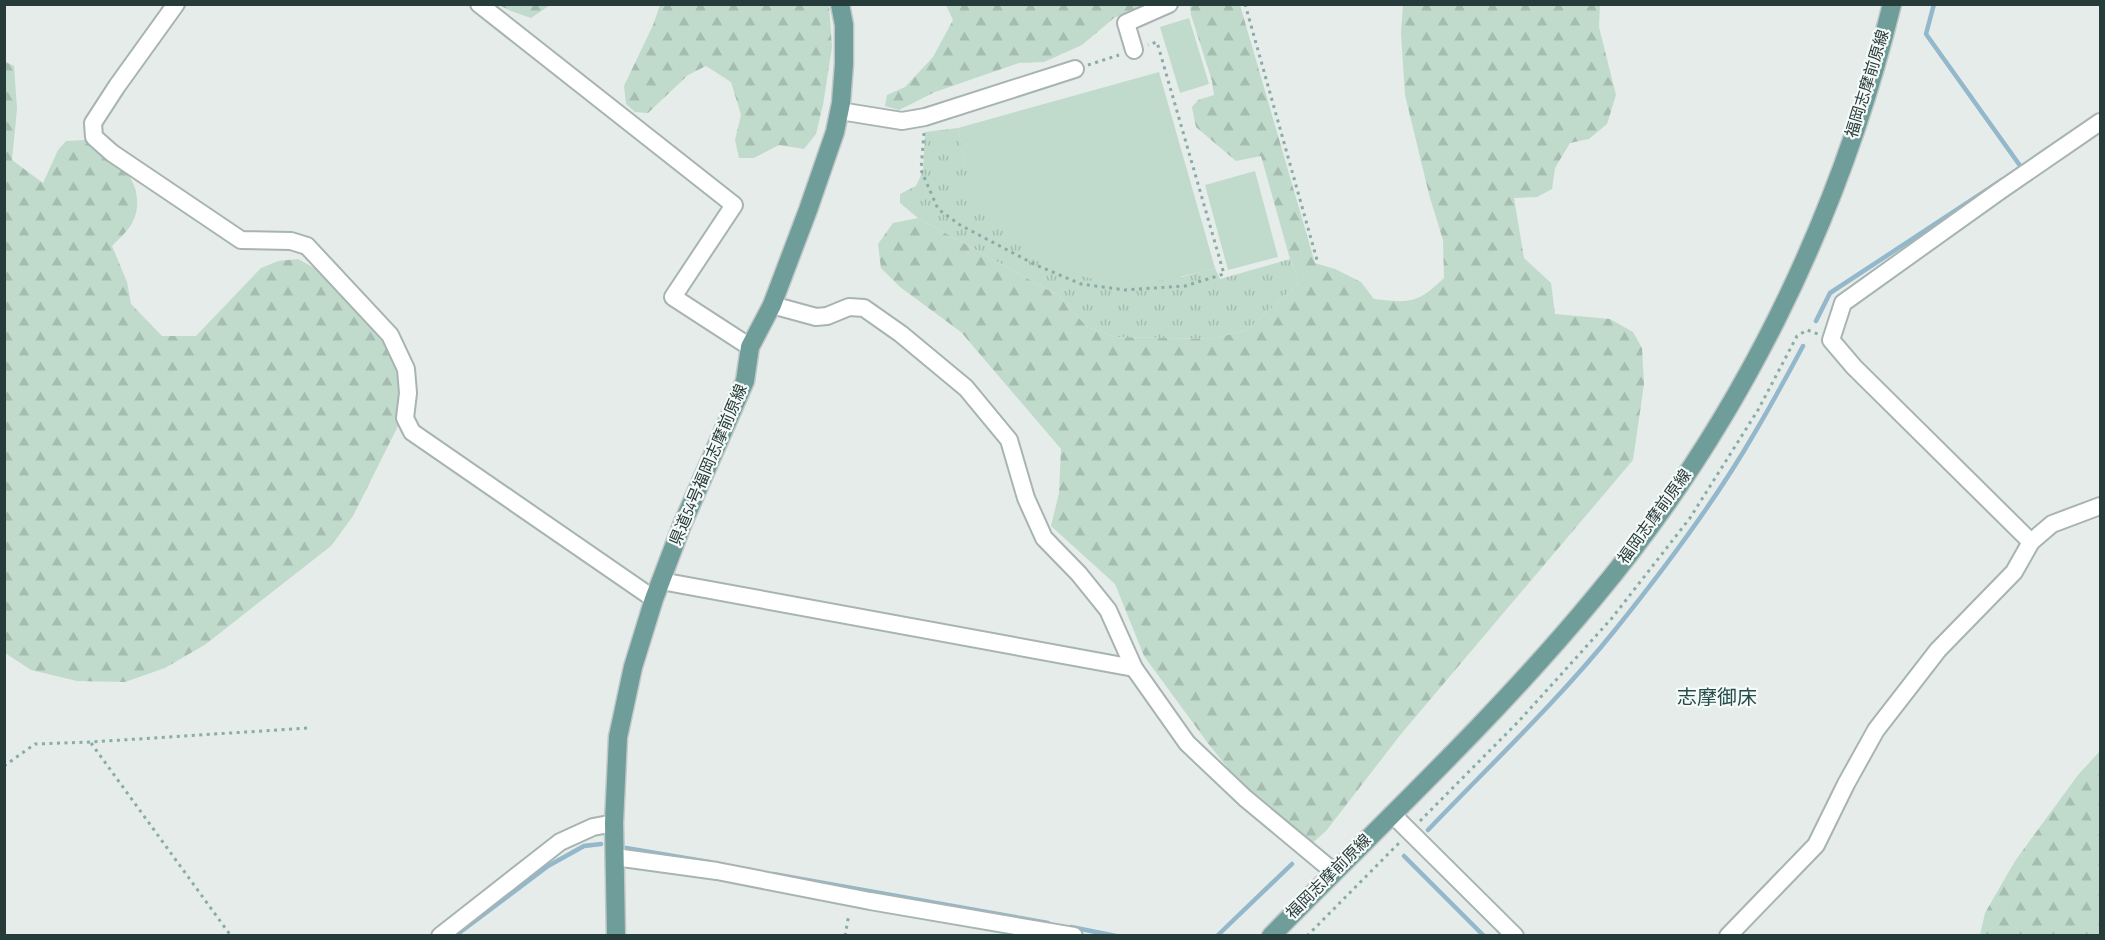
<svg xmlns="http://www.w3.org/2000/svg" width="2105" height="940" viewBox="0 0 2105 940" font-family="'Sofia Sans Condensed','Noto Sans JP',sans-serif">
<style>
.grass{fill:url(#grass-tufts)}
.forest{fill:url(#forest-firs)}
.garden{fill:#c0dbcc}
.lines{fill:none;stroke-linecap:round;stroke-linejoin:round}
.stream{stroke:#93b7cb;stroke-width:4.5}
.minor-casing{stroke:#a8b4b2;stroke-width:20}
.major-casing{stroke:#c2c8c8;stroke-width:21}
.path{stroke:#89aca8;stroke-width:3;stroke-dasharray:3 4.5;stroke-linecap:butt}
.minor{stroke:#fff;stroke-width:16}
.major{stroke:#6e9d9a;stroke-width:18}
.labels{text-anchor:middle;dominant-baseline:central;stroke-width:4.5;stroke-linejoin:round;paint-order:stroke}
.street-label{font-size:16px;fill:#263c3a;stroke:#f5f9f8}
.quarter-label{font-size:20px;fill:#244c4a;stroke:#f5f9f8}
</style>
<defs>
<pattern id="grass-tufts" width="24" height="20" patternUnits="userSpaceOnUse" patternTransform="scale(1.5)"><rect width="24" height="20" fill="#c0dbcc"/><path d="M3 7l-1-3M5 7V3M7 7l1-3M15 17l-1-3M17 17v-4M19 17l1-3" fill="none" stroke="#a5bdb0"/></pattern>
<pattern id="forest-firs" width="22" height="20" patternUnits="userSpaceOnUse" patternTransform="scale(1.5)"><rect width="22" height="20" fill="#c0dbcc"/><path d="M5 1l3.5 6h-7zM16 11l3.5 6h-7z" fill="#a5bdb0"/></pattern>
</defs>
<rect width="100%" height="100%" fill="#e5ecea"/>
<path class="grass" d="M958,128L965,163L980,202L1182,277L1215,268L1220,279L1290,259L1300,282L1247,330L1213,339L1115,337L1087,327L1059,296L918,218L900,203V194L916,186L923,171L925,132Z"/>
<g class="forest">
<path d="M499,5H550L531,18L511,11Z"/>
<path d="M660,5H829L832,47L823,105L816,134L804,149L779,145L754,158H739L735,140L741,115L731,82L706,66L688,75L648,113L635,112L626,104L624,86L653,25Z"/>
<path d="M946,5H1143L1114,18L1082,45L1044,62L1019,63L935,92L899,110L885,106L887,95L905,87L933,57L953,20Z"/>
<path d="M1190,5H1240L1315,263L1335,269L1361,282L1374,299C1410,303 1417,304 1444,278L1443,240L1430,198L1405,95L1401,33L1403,5H1600L1599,27L1616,95L1607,124L1589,139L1570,143L1555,168L1552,189L1537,197L1514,198L1524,258L1551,283L1555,314L1610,319L1633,332L1642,348L1644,384L1633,460L1401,734L1326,831L1310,845L1243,787L1207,742L1144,656L1115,584L1051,526L1059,493L1061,449L961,332L900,287L881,268L878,244L893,223L918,218L1059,296L1087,327L1115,337L1213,339L1247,330L1300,282L1290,259L1261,156L1236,161L1196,127L1192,107L1198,100L1214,95L1212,81L1191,15Z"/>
<path d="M4,61L14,66L17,109L12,160L43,183L58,150L66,141L85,140C95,153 109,159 122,169C138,181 142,208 131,225C126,233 118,240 112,246L127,282L131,304L162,336H196L261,268L278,261L298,259L316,269L389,345L396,367L400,392L398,426L353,516L331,546L206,644L165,668L125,682L77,681L31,670L5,653Z"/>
<path d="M2100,751V935H1980L1985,913L2015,861L2078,775Z"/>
</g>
<g class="garden">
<path d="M1189,18L1209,84L1180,93L1160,27Z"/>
<path d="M1159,72L1215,268C1177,279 1133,288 1093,279C1071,274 1048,262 1030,250C1011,238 992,222 980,203C968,184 962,150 958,128Z"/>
<path d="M1255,171L1278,257L1228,270L1205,185Z"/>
</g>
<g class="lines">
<g class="stream">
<path d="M1934,4L1926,34L2021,167L2019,169"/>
<path d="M1816,321L1830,293L2002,180"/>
<path d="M1428,830C1491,764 1558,701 1615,630C1665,568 1714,503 1754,434C1771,405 1787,376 1803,346"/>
<path d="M626,848L709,862"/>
<path d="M1404,856L1484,936"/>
<path d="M773,874L1048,923"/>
<path d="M1071,927L1116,936"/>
<path d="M455,936L548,866L584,846L601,844"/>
<path d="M1217,936L1292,864"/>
</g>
<g class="minor-casing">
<g id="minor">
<path d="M176,4L117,86L93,123L94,137L112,153L241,240L291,241L307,246L390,335L406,369L408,393L405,418L412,432L654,599"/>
<path d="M479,4L734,205L673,297L750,347"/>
<path d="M1134,50L1126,23L1169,4"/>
<path d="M840,111L902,121L925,117L1075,69"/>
<path d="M772,305L816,317L827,316L849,307L864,308L901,334L966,388L1009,440L1026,498L1044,538L1079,574L1108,610L1134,668L1187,743L1245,798L1334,872"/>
<path d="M2031,542L1854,367L1831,340L1843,303L2001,190L2100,122"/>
<path d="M661,581L1134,668"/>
<path d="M1392,814L1515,936"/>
<path d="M615,857L717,871L870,901L1074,936"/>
<path d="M440,936L560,842L593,827L614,823"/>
<path d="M1728,936L1816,845L1846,784L1876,730L1938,650L2014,572L2031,542L2052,524L2100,506"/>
</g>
</g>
<g class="major-casing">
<g id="major">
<path d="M616,936L614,823L618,737L633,667L654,599L682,525L745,381L750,347L772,305L808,210L835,132L841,103L844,64V25L840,4"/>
<path d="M1271,936C1381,824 1496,717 1595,597C1738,426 1839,221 1892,4"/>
</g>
</g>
<g class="path">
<path d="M1245,4L1317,260"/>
<path d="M1088,65L1119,55"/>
<path d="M924,133L921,170L938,209L960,225L1036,265L1081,284L1125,290L1185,286L1224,274L1157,42L1148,45"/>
<path d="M91,743L231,936"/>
<path d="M4,766L35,744L91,742L308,728"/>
<path d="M1420,821L1519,721L1612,618L1690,518L1758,410L1797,336L1807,330L1818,334"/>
<path d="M845,936L849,914"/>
<path d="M1307,936L1399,843"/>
</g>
<use href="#minor" class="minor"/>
<use href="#major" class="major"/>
</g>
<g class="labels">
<g class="street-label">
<text transform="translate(1868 84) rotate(-73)">福岡志摩前原線</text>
<text transform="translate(709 465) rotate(-67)">県道54号福岡志摩前原線</text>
<text transform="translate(1655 517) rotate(-54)">福岡志摩前原線</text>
<text transform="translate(1329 877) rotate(-45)">福岡志摩前原線</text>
</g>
<g class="quarter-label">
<text x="1717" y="698">志摩御床</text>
</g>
</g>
<rect width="2105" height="940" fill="none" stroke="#263c3a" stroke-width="12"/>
</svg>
